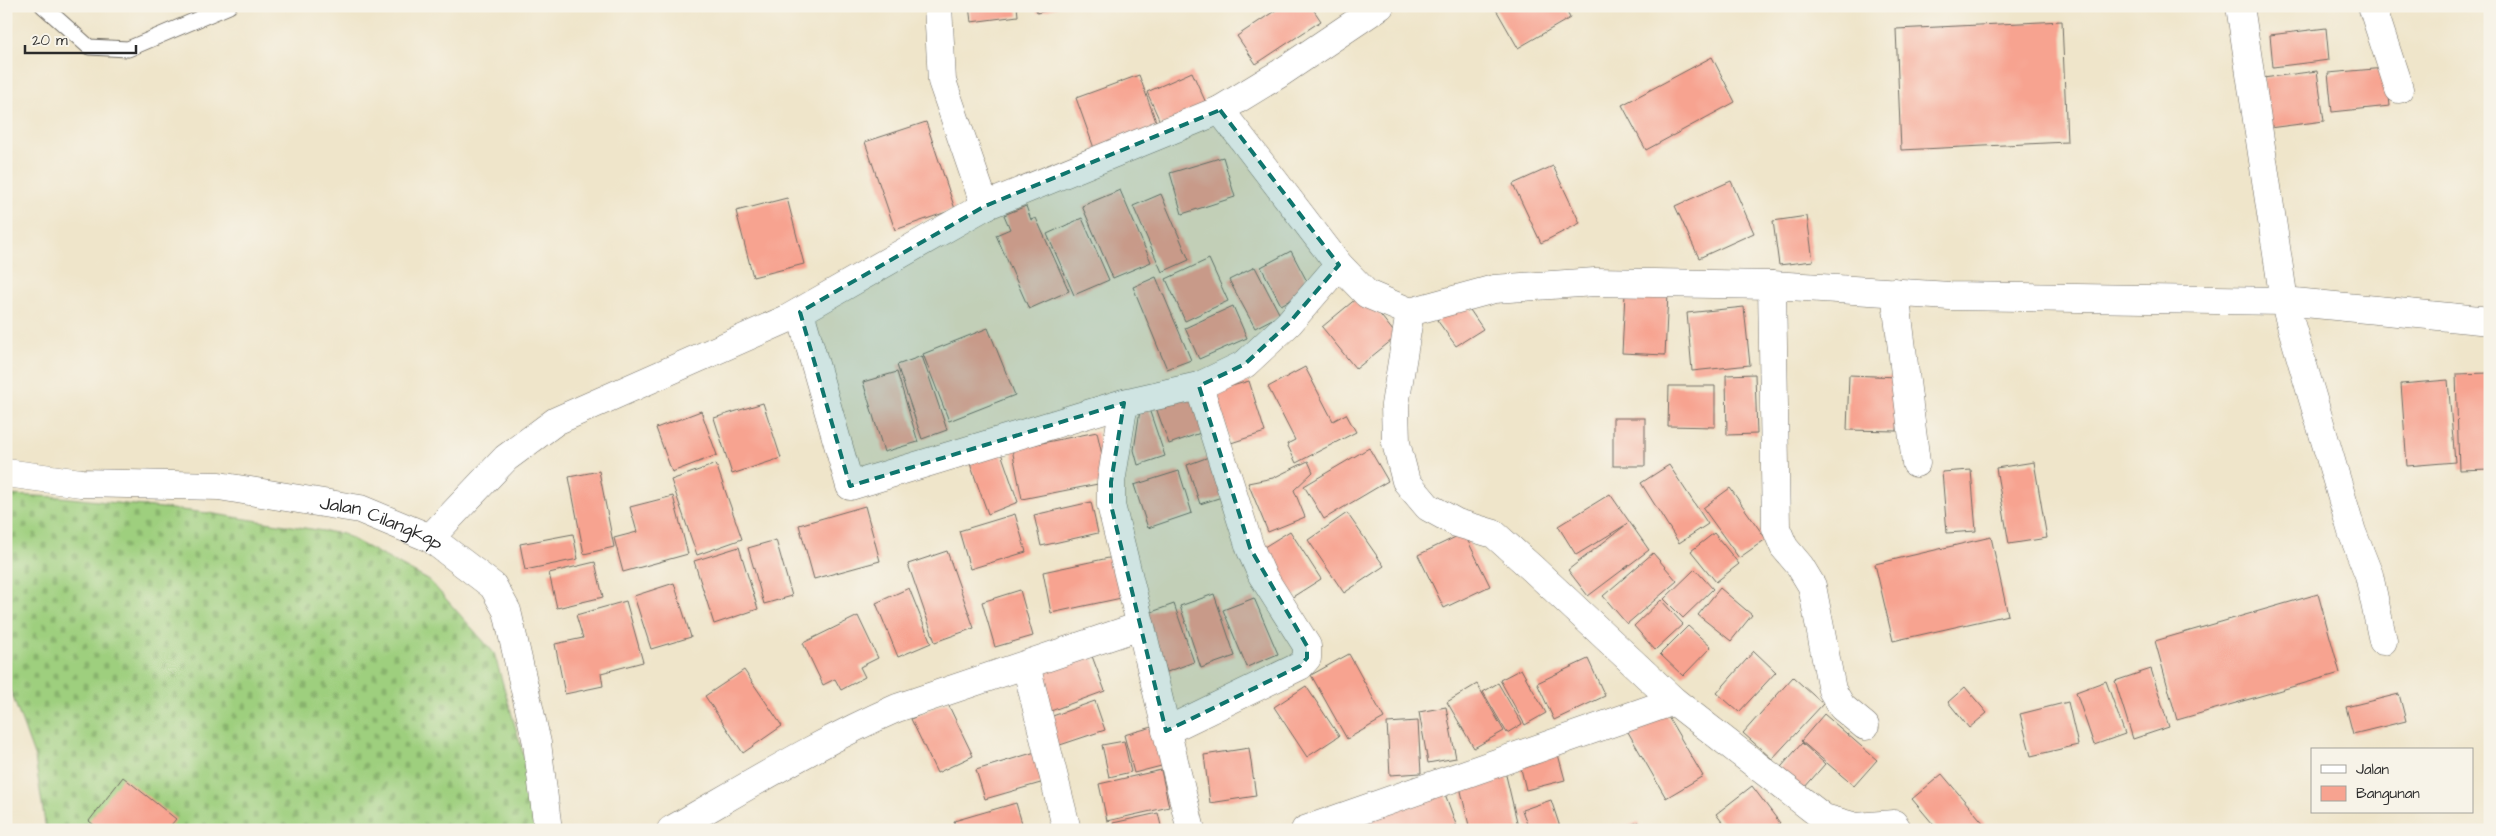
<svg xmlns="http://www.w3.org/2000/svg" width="2496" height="836" viewBox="0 0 2496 836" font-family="'Architects Daughter',sans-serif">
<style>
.cemetery{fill:url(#cemetery-stones);stroke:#647d54}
.building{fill:#f7a390}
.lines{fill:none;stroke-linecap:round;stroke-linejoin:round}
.service-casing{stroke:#706c63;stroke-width:17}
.minor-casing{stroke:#706c63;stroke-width:29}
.tertiary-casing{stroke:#706c63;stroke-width:29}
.service{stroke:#fff;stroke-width:15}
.minor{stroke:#fff;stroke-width:28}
.tertiary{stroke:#fff;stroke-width:28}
.marked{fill:#0f766e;fill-opacity:0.2;stroke:#0f766e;stroke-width:4;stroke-dasharray:10 6;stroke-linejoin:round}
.labels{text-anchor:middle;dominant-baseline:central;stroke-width:4;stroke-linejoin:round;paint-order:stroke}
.street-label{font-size:19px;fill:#2b2b2b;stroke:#f7f3e8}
</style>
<defs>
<pattern id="cemetery-stones" width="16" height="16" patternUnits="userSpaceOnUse" patternTransform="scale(1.25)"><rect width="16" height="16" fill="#9ecf7e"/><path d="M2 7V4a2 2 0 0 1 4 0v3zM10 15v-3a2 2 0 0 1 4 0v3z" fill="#88b26d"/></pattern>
</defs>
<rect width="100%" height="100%" fill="#f7f3e8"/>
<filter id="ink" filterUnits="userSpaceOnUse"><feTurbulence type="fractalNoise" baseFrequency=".02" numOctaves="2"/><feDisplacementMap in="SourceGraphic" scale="10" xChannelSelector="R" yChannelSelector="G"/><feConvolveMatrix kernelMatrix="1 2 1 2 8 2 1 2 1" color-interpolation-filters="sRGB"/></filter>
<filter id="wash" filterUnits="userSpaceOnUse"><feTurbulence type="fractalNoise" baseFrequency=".0096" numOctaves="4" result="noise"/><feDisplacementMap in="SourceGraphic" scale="20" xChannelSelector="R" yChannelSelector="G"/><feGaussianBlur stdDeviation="1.12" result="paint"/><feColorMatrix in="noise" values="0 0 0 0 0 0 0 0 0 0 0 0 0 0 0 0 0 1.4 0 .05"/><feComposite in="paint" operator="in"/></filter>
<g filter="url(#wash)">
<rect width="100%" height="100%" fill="#efe5ca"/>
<path class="cemetery" d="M6,495L61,497L208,513L343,534L430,581L494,653L529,774L535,830H46L35,758L6,678Z"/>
<g id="blocks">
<g class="building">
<path d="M969,6H1017L1018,16L971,22Z"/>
<path d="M1035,6H1058V7L1037,13Z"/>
<path d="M1282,6H1311L1321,21L1256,64L1237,36Z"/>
<path d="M1494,6H1564L1570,18L1518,48Z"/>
<path d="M2062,21L2067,142L1901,150L1896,29Z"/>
<path d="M2326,28L2329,60L2273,67L2270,35Z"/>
<path d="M1712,57L1735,102L1646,150L1622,105Z"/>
<path d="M2386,68L2390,106L2332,112L2328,73Z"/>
<path d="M2317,71L2324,121L2269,128L2263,78Z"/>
<path d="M1192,72L1207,105L1162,126L1147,92Z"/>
<path d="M1139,75L1158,127L1095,151L1076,98Z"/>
<path d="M926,122L955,209L895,230L865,142Z"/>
<path d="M1223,157L1235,197L1182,214L1170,173Z"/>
<path d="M1553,166L1580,223L1541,243L1513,184Z"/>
<path d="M1731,181L1754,233L1699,258L1675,206Z"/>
<path d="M1120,190L1151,262L1113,278L1082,206Z"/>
<path d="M1161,194L1189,260L1162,272L1133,206Z"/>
<path d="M787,198L804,264L753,277L736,211Z"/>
<path d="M1026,206L1031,220L1036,218L1069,291L1029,309L996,235L1010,229L1004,215Z"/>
<path d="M1807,216L1813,261L1779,265L1773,221Z"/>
<path d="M1082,218L1109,280L1074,295L1047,234Z"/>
<path d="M1291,251L1311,289L1281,305L1261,267Z"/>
<path d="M1209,259L1228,301L1185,321L1166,279Z"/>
<path d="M1255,267L1280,315L1255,328L1229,280Z"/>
<path d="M1156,277L1191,360L1167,369L1133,287Z"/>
<path d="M1363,293L1397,336L1356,369L1322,327Z"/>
<path d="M1625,293L1668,294L1665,355L1622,353Z"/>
<path d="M1464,301L1483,329L1456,346L1437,320Z"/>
<path d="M1233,306L1247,338L1199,359L1185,328Z"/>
<path d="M1744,307L1750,365L1692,371L1687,313Z"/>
<path d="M988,328L1015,395L949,421L923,354Z"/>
<path d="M922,356L947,430L922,439L897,365Z"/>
<path d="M1305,367L1333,421L1346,414L1356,432L1296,463L1287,444L1295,440L1268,387Z"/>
<path d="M897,372L918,442L884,452L863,382Z"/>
<path d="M2490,373V469L2459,470L2456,374Z"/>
<path d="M1755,374L1757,434L1727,435L1726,375Z"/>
<path d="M1849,375L1899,377L1897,431L1847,430Z"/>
<path d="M2448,380L2455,462L2407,466L2401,384Z"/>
<path d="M1249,381L1265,432L1231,443L1215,391Z"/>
<path d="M1669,386H1715V427L1668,426Z"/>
<path d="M1196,391L1209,430L1169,444L1155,405Z"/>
<path d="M763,403L781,458L732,474L714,418Z"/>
<path d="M1149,409L1165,456L1138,465L1134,450L1140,410Z"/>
<path d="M701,411L717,455L672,472L656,428Z"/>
<rect x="1613" y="418" width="32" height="48"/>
<path d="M1097,432L1108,482L1022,499L1012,449Z"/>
<path d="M1369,448L1388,481L1324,519L1304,486Z"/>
<path d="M1000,450L1018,502L988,514L969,461Z"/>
<path d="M1214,455L1228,495L1200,504L1187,465Z"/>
<path d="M1308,461L1313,472L1294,490L1305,517L1268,532L1248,483L1273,478Z"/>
<path d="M2034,462L2047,538L2009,544L1996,468Z"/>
<path d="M716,464L742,539L697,555L671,480Z"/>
<path d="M1669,465L1708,524L1679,543L1641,483Z"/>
<path d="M1971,470L1976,531L1947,533L1942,472Z"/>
<path d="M599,471L614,547L584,554L569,477Z"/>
<path d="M1179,471L1192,513L1148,528L1134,485Z"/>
<path d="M1730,488L1766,539L1739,558L1703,508Z"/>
<path d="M1610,494L1649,550L1588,596L1568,570L1627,524L1576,555L1558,526Z"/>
<path d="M673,496L688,554L623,572L614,538L637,532L630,507Z"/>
<path d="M1091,502L1098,533L1041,546L1034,515Z"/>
<path d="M865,506L880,561L814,579L799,525Z"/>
<path d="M1347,513L1384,566L1344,593L1308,540Z"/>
<path d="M1015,514L1026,552L970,569L959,531Z"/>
<path d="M1290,531L1321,579L1291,598L1261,549Z"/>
<path d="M1464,533L1490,586L1444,608L1418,555Z"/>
<path d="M1714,533L1739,564L1716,582L1691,551Z"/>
<path d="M573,534L578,559L525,570L520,544Z"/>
<path d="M1991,537L2008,615L1893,641L1875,564Z"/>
<path d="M776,540L792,596L764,604L748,548Z"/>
<path d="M739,547L758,609L714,624L694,561Z"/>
<path d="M947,551L974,628L935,642L908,564Z"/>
<path d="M1653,553L1677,581L1627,624L1603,596Z"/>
<path d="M1118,556L1126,597L1051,613L1043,572Z"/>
<path d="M595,562L603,597L557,608L549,573Z"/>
<path d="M1695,569L1713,589L1683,618L1664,599Z"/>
<path d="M674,583L691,637L651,649L634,596Z"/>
<path d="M909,588L931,643L898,657L876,603Z"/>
<path d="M1720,588L1752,615L1731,641L1698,615Z"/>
<path d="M1020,590L1033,636L995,647L982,602Z"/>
<path d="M1214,594L1235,656L1201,668L1180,606Z"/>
<path d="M2318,594L2340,673L2177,720L2155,641Z"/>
<path d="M1254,598L1278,654L1247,667L1223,610Z"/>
<path d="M1661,600L1683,624L1655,650L1634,626Z"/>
<path d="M626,601L643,662L601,673L603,686L565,694L555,644L583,638L576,615Z"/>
<path d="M1174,604L1194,662L1167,672L1146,614Z"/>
<path d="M858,616L878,658L860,667L865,677L841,690L835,679L823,685L803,643Z"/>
<path d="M1688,626L1711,647L1683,676L1660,654Z"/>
<path d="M1089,648L1105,691L1048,712L1033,668Z"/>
<path d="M1754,651L1776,672L1739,712L1717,693Z"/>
<path d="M1349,654L1384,718L1347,739L1311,675Z"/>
<path d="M1588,659L1605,696L1554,720L1537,683Z"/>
<path d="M1521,669L1546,713L1525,725L1500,680Z"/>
<path d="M2151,669L2169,727L2133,739L2115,681Z"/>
<path d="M744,670L782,726L743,753L705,696Z"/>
<path d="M1793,677L1823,704L1772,759L1743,733Z"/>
<path d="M2106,681L2125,734L2094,745L2076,692Z"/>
<path d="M1498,683L1522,724L1507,733L1483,692Z"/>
<path d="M1477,684L1504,731L1474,748L1447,702Z"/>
<path d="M1306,686L1339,736L1307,757L1274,707Z"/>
<path d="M1965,687L1987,713L1969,728L1948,702Z"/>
<path d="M2399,694L2406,721L2353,734L2346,707Z"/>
<path d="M1095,701L1105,730L1057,746L1047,718Z"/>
<path d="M947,702L973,756L937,773L911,719Z"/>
<path d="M2068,702L2078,745L2031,756L2020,714Z"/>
<path d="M1446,707L1456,758L1428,763L1419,712Z"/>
<path d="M1664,710L1703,776L1666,798L1628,732Z"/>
<path d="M1824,714L1877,760L1854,786L1801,741Z"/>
<path d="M1418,721L1421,773L1390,775L1387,723Z"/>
<path d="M1163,724L1173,763L1134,773L1124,735Z"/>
<path d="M1124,741L1131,772L1109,777L1102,745Z"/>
<path d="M1802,743L1825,764L1798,795L1775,774Z"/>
<path d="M1556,747L1565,780L1526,790L1518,756Z"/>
<path d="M1249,748L1256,796L1210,803L1204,755Z"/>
<path d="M1042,750L1051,780L985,799L976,770Z"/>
<path d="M1504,767L1519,830H1470L1458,778Z"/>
<path d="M1161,770L1169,807L1107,821L1099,784Z"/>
<path d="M1942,774L1985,825L1979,830H1938L1912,799Z"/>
<path d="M123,777L176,819L167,830H100L89,821Z"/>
<path d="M1752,786L1780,823L1771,830H1728L1716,814Z"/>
<path d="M1444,791L1458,830H1370L1366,818Z"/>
<path d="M1551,800L1561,830H1529L1522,810Z"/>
<path d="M1016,803L1024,830H957L954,821Z"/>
<path d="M1158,813L1162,830H1115L1113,823Z"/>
<path d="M1639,822L1641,830H1617Z"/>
</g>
</g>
</g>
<g filter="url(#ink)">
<use href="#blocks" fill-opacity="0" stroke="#706c63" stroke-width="1"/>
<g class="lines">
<g class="service-casing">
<path id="service" d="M43,6L89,47L128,49L229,6"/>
</g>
<g class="minor-casing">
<g id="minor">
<path d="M938,6L942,81L985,206"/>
<path d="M2240,6L2284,301L2352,532L2369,575L2383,641"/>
<path d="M2372,6L2399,89"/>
<path d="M1220,110L1279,74L1380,6"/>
<path d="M1772,285L1776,528L1784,547L1800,566L1812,586L1832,690L1842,707L1865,726"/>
<path d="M1895,292L1916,463"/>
<path d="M800,312L850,486L1124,403L1199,386L1245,364L1289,323L1339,265"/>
<path d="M1410,312L1395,405L1396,443L1406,481L1428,507L1457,523L1494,534L1532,568L1674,701L1824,818L1856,827L1894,824L1898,830"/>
<path d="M1124,403L1111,482V505L1191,830"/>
<path d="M430,538L506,458L556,421L787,319L985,206L1220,110L1339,265L1367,294L1410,312L1494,289L1595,282L1772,285L1950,296L2284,301L2490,321"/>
<path d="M1026,665L1067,830"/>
<path d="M1166,731L1300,666L1307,658V646L1262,575L1250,548L1199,386"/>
<path d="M671,830C745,788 819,742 897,708L1140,626"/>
<path d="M1305,830L1674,701"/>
</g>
</g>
<g class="tertiary-casing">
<g id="tertiary">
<path id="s1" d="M6,473L81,483L219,486L360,509L430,538L493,586L507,611L537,743L548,830"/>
</g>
</g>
<use href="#service" class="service"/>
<use href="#minor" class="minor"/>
<use href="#tertiary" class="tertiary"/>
</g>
</g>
<path class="marked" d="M1220,110L1339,265L1289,323L1245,364L1199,386L1250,548L1307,646V658L1300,666L1166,731L1111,505V482L1124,403L850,486L800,312L985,206Z"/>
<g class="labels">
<g class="street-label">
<text stroke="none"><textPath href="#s1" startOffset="381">Jalan Cilangkap</textPath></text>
</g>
</g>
<rect width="2496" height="836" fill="none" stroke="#f7f3e8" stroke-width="25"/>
<rect x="2311" y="748" width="162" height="65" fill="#f7f3e8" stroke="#a5a39c"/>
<rect x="2321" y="765" width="25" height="8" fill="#ffffff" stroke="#a5a39c"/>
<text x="2356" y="774" font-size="15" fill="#2b2b2b">Jalan</text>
<rect x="2321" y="786" width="25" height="15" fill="#f7a390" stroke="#a5a39c"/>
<text x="2356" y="798" font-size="15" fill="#2b2b2b">Bangunan</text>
<path d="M25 45v8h111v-8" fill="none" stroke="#2b2b2b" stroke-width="2.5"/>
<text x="32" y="45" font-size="15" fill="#2b2b2b" stroke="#f7f3e8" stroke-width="4" paint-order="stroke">20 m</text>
</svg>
